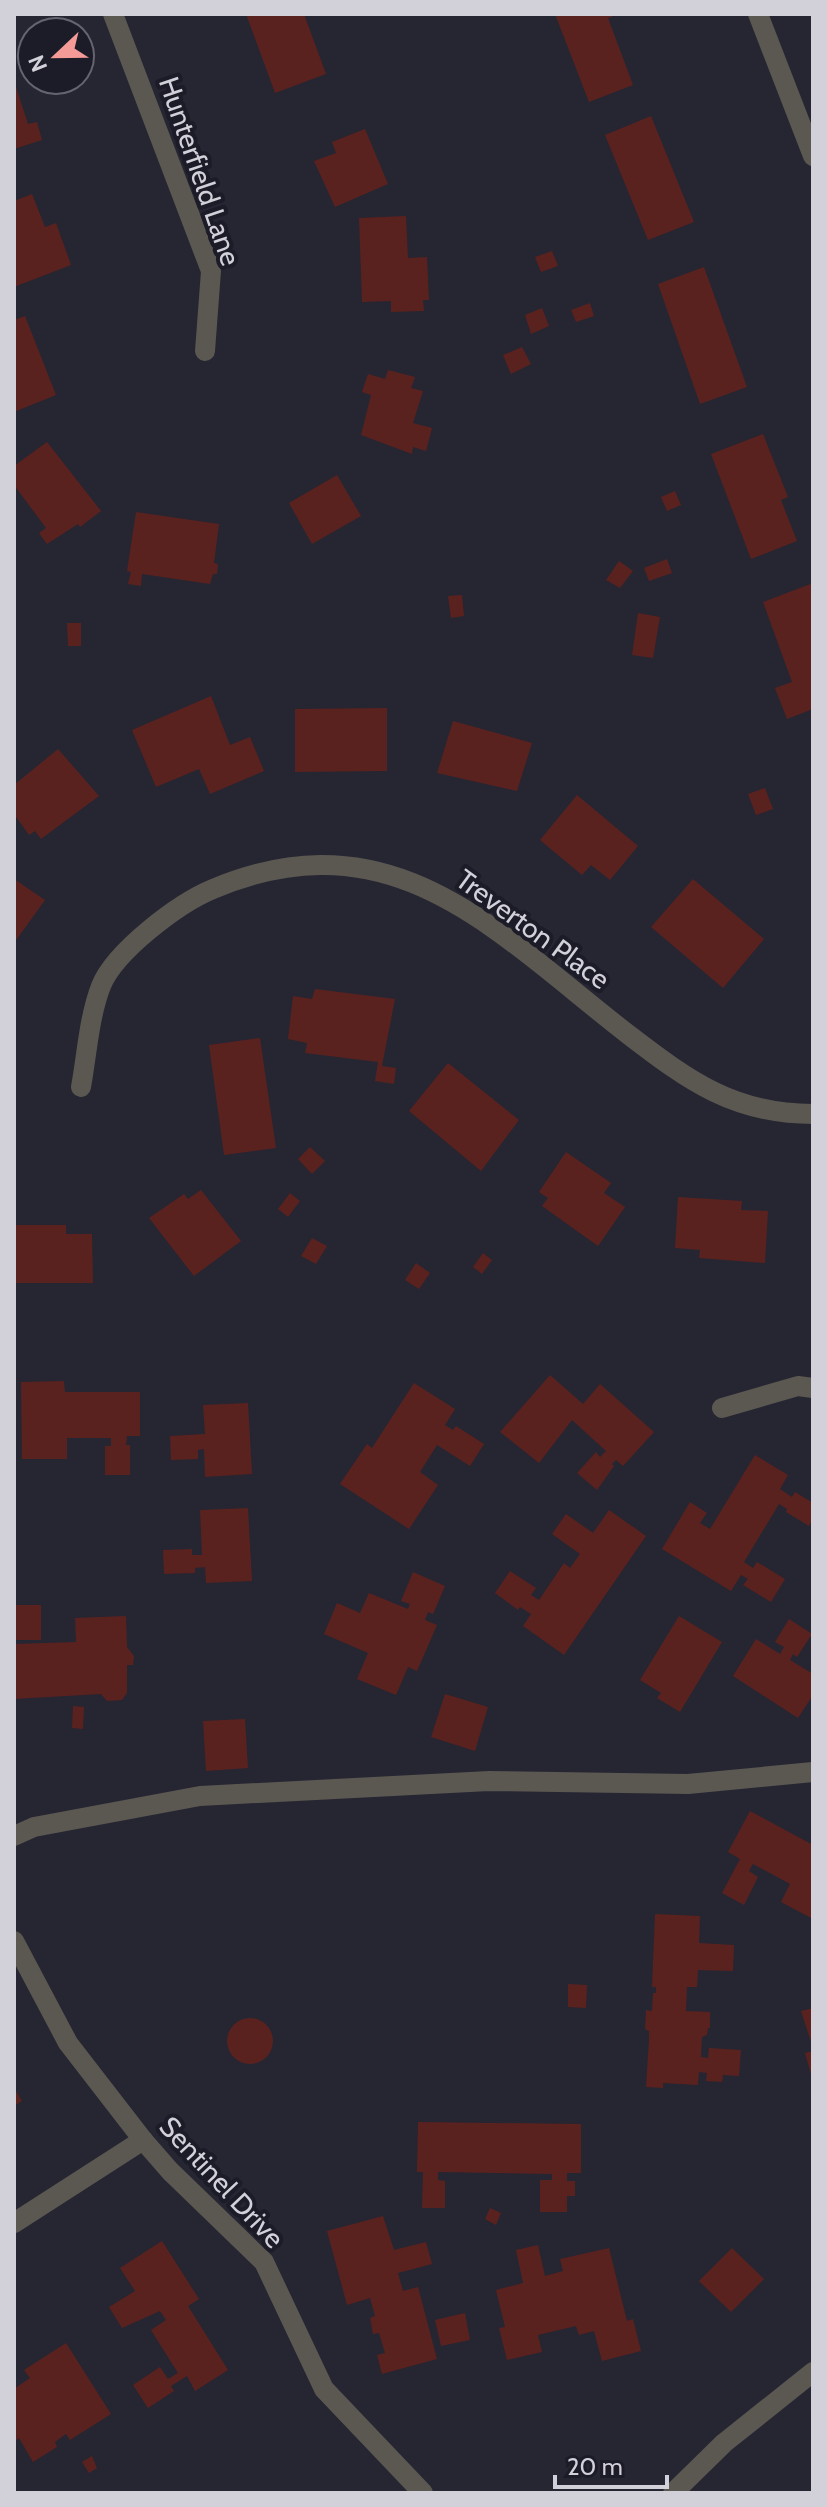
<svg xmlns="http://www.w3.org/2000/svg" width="827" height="2507" viewBox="0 0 827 2507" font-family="Cabin,sans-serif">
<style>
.building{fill:#5a221f}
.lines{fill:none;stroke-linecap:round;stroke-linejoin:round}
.minor{stroke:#5b5751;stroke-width:20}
.labels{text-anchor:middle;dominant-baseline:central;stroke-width:8;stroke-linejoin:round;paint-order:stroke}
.street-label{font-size:28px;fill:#d2d1da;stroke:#1c1b28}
</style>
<rect width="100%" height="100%" fill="#262532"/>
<g class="building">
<path d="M246,14H304L326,74L275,93Z"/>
<path d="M555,14H611L612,17L608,18L633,85L589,102Z"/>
<path d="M14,87H16L28,124L37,122L42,140L14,149Z"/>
<path d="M651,116L694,222L648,240L605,135Z"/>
<path d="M365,129L388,184L335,207L314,161L336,153L332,142Z"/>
<path d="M32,194L45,227L56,223L71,265L14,287V201Z"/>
<path d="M406,216L408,258L427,257L429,300H423L424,311L391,312V301L362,302L359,218Z"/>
<path d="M552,251L558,266L541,272L535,257Z"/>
<path d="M704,267L747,387L700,404L658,284Z"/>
<path d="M590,303L594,316L576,322L571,310Z"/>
<path d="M542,308L549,326L531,334L525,315Z"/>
<path d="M25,316L56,395L14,412V320Z"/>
<path d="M522,347L531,364L511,374L503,355Z"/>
<path d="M388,370L415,377L411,388L423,391L413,423L432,428L426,451L413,447L412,454L361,435L371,395L362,392L368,374L385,379Z"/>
<path d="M763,434L788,497L781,500L797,541L751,559L711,454Z"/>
<path d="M47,442L101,511L80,527L78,524L47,544L39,533L46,528L14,485V466Z"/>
<path d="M337,475L361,516L312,544L289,503Z"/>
<path d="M675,491L681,505L667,511L661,497Z"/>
<path d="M136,512L219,524L214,563L218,564L217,574H213L210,584L142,574L141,586L128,584L131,572L127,571Z"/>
<path d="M667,559L672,573L649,581L644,568Z"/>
<path d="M619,561L633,571L620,588L606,580Z"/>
<path d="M813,583V709L787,719L775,688L792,682L763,602Z"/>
<path d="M462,595L464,616L451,618L448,596Z"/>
<path d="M638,613L660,617L653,658L632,655Z"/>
<path d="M67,623H81V646H68Z"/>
<path d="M211,696L230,745L250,737L264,771L210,794L199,769L156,787L132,730Z"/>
<path d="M387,708V771L295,772V709Z"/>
<path d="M453,721L532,743L517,791L437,773Z"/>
<path d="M58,749L99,796L41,839L35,831L29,835L14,814V785Z"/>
<path d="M765,788L773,809L756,815L748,794Z"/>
<path d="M577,795L638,846L610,880L591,865L582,875L540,840Z"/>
<path d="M14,879L45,900L14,943Z"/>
<path d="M693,879L764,939L723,988L651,927Z"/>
<path d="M315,989L395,999L382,1066L396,1068L394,1084L375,1081L378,1062L305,1053L307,1043L288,1039L293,996L312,999Z"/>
<path d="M260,1038L276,1148L224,1155L209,1045Z"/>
<path d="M448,1063L519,1120L481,1171L409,1111Z"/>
<path d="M310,1147L325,1161L312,1174L298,1159Z"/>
<path d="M566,1152L611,1183L604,1193L625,1207L598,1246L542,1206L548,1198L539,1192Z"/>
<path d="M201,1190L241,1241L194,1276L149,1218L184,1194L188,1199Z"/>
<path d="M290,1193L300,1201L288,1217L278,1209Z"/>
<path d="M678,1197L742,1201L741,1210L768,1211L765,1263L699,1258L700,1250L675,1248Z"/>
<path d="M14,1225H66V1234H92L93,1283H14Z"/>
<path d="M312,1238L327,1246L316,1264L301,1256Z"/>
<path d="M483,1253L492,1260L482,1274L473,1267Z"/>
<path d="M416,1263L430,1273L419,1289L405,1280Z"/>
<path d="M550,1375L583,1404L600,1384L654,1432L623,1466L616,1460L612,1464L614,1466L597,1490L577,1473L596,1452L600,1457L606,1451L572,1420L539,1463L500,1432Z"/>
<path d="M64,1381L65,1392H140V1436H127L126,1445H130V1475H105V1446H111V1438H67V1459H22L21,1382Z"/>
<path d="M414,1383L455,1409L445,1425L453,1430L456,1426L484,1444L470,1466L437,1445L420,1472L438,1485L409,1529L340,1484L367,1444L372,1448Z"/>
<path d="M248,1403L252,1474L205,1477L204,1449L198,1450V1459L171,1460L170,1436L205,1434L203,1405Z"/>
<path d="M755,1455L788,1475L780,1489L792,1497L795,1492L813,1503V1519L809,1526L786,1512L787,1509L779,1504L744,1562L753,1568L757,1562L785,1579L771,1602L743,1585L748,1579L741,1575L731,1591L662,1549L690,1502L707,1513L700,1523L710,1529Z"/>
<path d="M248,1508L252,1581L206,1583L205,1567L195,1568V1573L164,1574L163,1550L192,1549V1555H202L200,1510Z"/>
<path d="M609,1510L646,1536L564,1655L523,1626L531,1614L520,1607L518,1610L495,1593L510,1571L536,1588L531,1595L539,1600L564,1563L570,1568L580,1554L552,1534L566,1514L593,1533Z"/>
<path d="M413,1572L445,1586L433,1614L428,1612L425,1620L437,1625L417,1671L408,1667L396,1695L357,1679L368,1653L324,1634L337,1603L360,1613L369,1593L408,1609L410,1604L401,1601Z"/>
<rect x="14" y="1605" width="27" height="35"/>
<path d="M126,1616L127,1647L134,1656L133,1665H127V1693L122,1700L107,1701L101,1694L14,1699V1644L76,1642L75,1618Z"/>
<path d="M679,1616L722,1642L680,1712L657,1698L661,1693L640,1680Z"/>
<path d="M789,1619L812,1634L797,1657L793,1654L790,1660L813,1674V1695L798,1718L733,1676L756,1639L780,1654L784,1647L775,1642Z"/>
<path d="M445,1694L488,1707L475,1751L431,1737Z"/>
<path d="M73,1706L84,1707L83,1729L72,1728Z"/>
<path d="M245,1719L248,1768L206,1771L203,1721Z"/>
<path d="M750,1811L813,1845V1919L781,1902L790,1884L753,1864L749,1871L758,1877L744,1905L722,1893L740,1859L728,1852Z"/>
<path d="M655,1914L700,1916L699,1943L734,1945L733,1971L698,1970L697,1987H687L686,2011L710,2012V2028H708L707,2035L702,2037L701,2057L708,2058L709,2048L741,2050L739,2076L723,2075L722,2082L706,2081L707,2073L699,2072L698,2085L663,2083V2088L646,2087L649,2039V2031L645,2029L646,2010L652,2011L653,1993H656V1987H652Z"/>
<path d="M568,1984L587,1985L586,2008L568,2007Z"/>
<path d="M813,2008V2041L811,2042L801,2011Z"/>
<circle cx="250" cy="2041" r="23"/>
<path d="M813,2051V2078H812L805,2053Z"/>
<path d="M14,2088L22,2101L14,2106Z"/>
<path d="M418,2122L581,2124V2173H567V2181H575V2196H567V2212H540V2180H552V2174L438,2172V2180L445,2181V2208H422L423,2172H417Z"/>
<path d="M490,2208L501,2213L496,2225L485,2219Z"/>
<path d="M383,2216L394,2250L426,2242L432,2264L398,2273L403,2291L418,2287L437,2359L382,2374L377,2355L385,2353L379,2333L373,2334L370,2318L375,2316L370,2298L347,2305L327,2231Z"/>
<path d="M162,2241L199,2299L188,2306L228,2370L195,2391L187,2376L171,2386L174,2391L148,2408L133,2385L160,2367L168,2379L178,2373L151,2330L166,2320L160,2311L122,2328L109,2307L135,2291L120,2268Z"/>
<path d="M538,2245L545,2276L563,2271L560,2259L609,2248L627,2321L633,2319L641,2351L602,2361L594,2331L579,2335L576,2326L538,2335L542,2352L507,2360L499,2328L505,2327L496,2290L523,2283L516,2250Z"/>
<path d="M732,2248L764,2279L731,2312L699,2281Z"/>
<path d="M465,2313L470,2340L441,2346L435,2320Z"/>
<path d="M66,2343L111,2414L70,2440L66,2434L55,2442L57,2447L33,2462L19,2438L14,2442V2389L30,2378L24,2370Z"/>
<path d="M92,2456L97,2468L89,2473L82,2462Z"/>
</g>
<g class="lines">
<g class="minor">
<path d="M113,14L211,271L205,351"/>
<path d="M758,14L813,156"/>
<path d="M81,1087C87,1054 89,1017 101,986C115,951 179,903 213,889C394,813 497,933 629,1035C689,1081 734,1114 813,1114"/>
<path d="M722,1408L798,1386L813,1388"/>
<path d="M14,1836L34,1827L200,1796L489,1781L688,1784L813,1772"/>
<path d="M14,1941L68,2043L143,2140L170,2171L264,2262L324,2389L423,2493"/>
<path d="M14,2223L143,2140"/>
<path d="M673,2493L724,2443L813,2372"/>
</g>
</g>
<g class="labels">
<g class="street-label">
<text transform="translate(200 171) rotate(71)">Hunterfield Lane</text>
<text transform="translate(533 929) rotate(36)">Treverton Place</text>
<text transform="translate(222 2182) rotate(47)">Sentinel Drive</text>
</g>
</g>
<rect width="827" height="2507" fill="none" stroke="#d2d1da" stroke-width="32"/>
<g transform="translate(56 56) rotate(248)"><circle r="38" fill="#1c1b28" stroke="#65646f" stroke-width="2"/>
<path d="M0-6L14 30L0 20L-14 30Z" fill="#f59b97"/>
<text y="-12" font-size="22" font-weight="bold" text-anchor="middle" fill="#d2d1da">N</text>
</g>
<path d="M555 2475v12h112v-12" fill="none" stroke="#d2d1da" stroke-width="4"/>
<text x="567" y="2475" font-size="24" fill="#d2d1da" stroke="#1c1b28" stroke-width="6" paint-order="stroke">20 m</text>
</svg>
